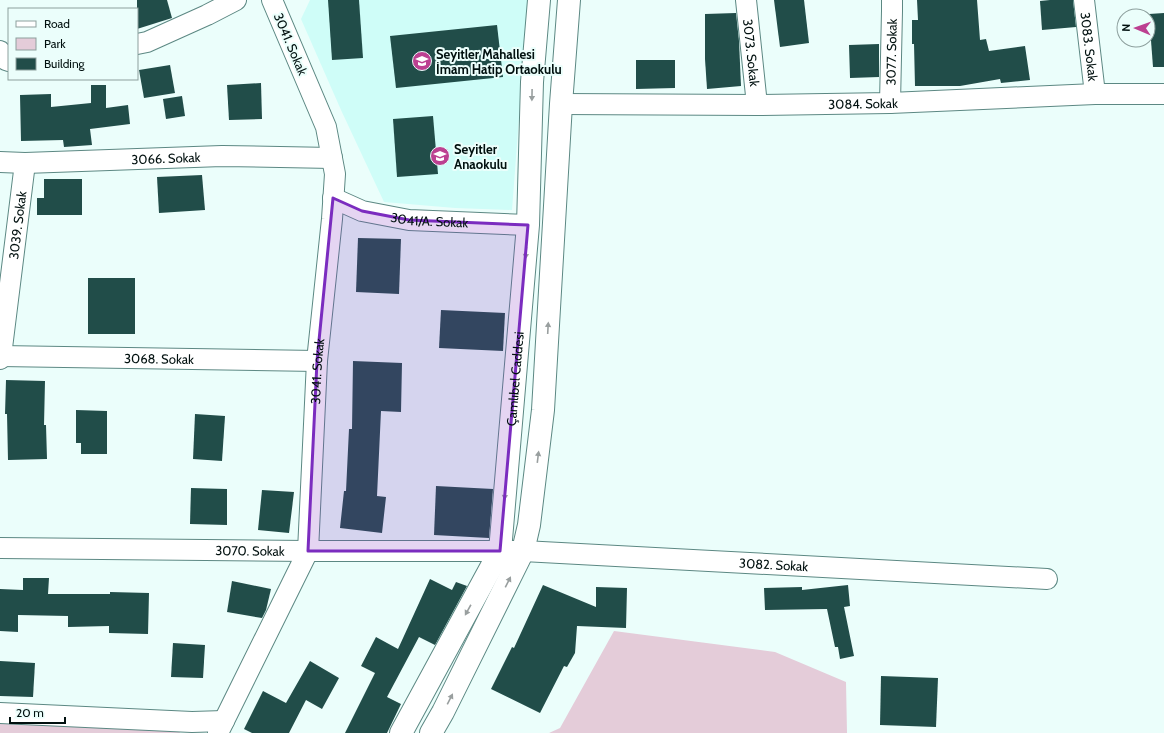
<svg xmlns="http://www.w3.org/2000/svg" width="1164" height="733" viewBox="0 0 1164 733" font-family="Cabin,sans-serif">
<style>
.built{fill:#cffdf8}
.green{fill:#e4ccd9}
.building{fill:#214d49}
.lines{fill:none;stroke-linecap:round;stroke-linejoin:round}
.minor-casing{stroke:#5c8883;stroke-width:22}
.tertiary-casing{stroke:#5c8883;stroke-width:24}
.minor{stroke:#fff;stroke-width:20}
.tertiary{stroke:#fff;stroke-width:22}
.oneway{fill:#999f9f}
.marked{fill:#7b2cbf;fill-opacity:0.2;stroke:#7b2cbf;stroke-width:3;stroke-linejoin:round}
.labels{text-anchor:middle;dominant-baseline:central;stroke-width:4;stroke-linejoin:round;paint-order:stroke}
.street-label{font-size:13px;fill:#01100f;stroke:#ebfefb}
.poi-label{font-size:13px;font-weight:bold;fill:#01100f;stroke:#ebfefb;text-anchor:start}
</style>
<rect width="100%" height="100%" fill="#ebfefb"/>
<path class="built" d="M310,0H528L512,210L455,208L384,202L341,110L301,19Z"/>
<g class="green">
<path d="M614,631L775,652L846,682L847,733H549L560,728Z"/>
<path d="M0,724L177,726L180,733H0Z"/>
</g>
<g class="building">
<path d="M137,0H167L172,18L137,29Z"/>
<path d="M328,0H359L363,58L332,60Z"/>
<path d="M774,0H804L809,43L780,47Z"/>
<path d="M917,0H977L980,40L986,39L989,51L1025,46L1030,80L1001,83L1000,79L960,86H915L914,44H912V20H918Z"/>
<path d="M1050,0H1073L1076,27L1042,30L1040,1Z"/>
<path d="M736,13L739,41L741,86L707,89L705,59V14Z"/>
<path d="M1164,13V67H1153L1149,14Z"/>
<path d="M497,25L503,77L396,88L390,36Z"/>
<path d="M879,44V77L850,78L849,45Z"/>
<path d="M636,60H675V88L636,89Z"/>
<path d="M170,65L175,93L144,98L139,70Z"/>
<path d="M261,83L262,119L229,120L227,85Z"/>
<path d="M91,85H106V108L128,105L130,124L90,129L92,145L64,147L63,140L21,141L20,95L51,94V107L91,103Z"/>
<path d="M182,96L185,116L166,119L163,99Z"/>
<path d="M433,116L438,174L397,177L393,119Z"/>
<path d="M202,175L205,210L159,213L157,177Z"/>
<path d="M44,179H82V215H37V198H44Z"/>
<path d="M358,238L401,239L399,294L356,292Z"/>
<rect x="88" y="278" width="47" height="56"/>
<path d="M441,310L505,313L503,351L439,348Z"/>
<path d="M353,361L402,363L401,412L381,411L377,496L386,497L382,533L340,528L344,491H346L349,429H352Z"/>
<path d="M6,380L45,381L44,425H46L47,459L8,460L7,414H5Z"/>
<path d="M76,410L107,411V454H81V443H76Z"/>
<path d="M195,414L225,416L222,461L193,459Z"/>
<path d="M436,486L493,489L489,538L434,535Z"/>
<path d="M191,488L227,489V525L190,524Z"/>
<path d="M262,490L294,492L289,533L258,530Z"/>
<path d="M23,578H49L48,594H110V592L149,593L148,634L109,633V626L68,627V616L18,615V632L0,631V589L23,590Z"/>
<path d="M430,579L452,590L456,582L467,586L435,645L419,637L387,697L401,704L387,733H345L375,673L361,666L376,637L398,649Z"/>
<path d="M232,581L271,589L266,610L262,618L227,612Z"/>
<path d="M543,585L596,607V587L627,588L626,628L577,626L575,653L567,667L564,666L540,713L491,689L512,647L514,648Z"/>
<path d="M848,585L850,606L844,607L854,656L840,659L838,647H835L827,609L765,610L764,588L802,587V590Z"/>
<path d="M173,643L205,645L203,678L171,677Z"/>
<path d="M0,661L35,663L33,697L0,696Z"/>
<path d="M310,661L339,678L322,709L306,700L289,733H252L244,729L263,691L286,703Z"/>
<path d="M881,676L938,678L936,727L880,725Z"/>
</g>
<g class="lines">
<g class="minor-casing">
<g id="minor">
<path id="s1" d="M746,0L757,105"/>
<path id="s2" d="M1084,0L1095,94"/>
<path d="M137,44L147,42L207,15L236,0"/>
<path d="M0,51L6,60L9,61"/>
<path id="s3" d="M890,103L892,11V0"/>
<path id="s4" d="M561,104L757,105L890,103L1095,94H1164"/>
<path id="s5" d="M0,162L25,163L222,156L332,158"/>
<path id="s6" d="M333,198L362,211L409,220L528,225"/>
<path id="s7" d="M0,356L317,361"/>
<path id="s8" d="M0,359L1,356L25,163"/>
<path id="s9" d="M0,548L308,551H523L1047,579"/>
<path d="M0,713L192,722L224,721"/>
<path id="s10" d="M218,733L308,551L317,361L332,219L335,174L326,127L272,0"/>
</g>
</g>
<g class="tertiary-casing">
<g id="tertiary">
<path id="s11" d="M401,733L500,551L528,225L532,82L539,0"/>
<path d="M431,733L443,712L523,551L529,525L543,410L561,104L569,0"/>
</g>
</g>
<use href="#minor" class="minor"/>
<use href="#tertiary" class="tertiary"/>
</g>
<defs><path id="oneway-solid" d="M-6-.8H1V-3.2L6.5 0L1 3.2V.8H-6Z"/></defs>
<g class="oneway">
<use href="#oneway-solid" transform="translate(532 95) rotate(91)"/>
<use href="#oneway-solid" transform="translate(526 253) rotate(95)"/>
<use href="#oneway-solid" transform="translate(548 328) rotate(-87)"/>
<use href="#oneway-solid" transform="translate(538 457) rotate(-83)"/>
<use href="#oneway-solid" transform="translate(505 494) rotate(95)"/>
<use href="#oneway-solid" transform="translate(508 582) rotate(-63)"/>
<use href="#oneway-solid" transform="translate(468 610) rotate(119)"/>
<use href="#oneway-solid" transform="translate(450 699) rotate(-63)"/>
</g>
<path class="marked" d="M333,198L362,211L409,220L528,225L500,551H308L317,361Z"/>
<defs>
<g id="school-disc" transform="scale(1)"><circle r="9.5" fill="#bc4091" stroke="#ebfefb"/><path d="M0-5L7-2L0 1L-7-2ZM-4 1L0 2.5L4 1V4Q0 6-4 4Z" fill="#fff"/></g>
</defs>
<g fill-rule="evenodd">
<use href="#school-disc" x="422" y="61"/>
<use href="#school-disc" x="440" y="156"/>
</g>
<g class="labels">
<g class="street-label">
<text transform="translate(291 44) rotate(67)">3041. Sokak</text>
<text stroke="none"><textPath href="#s2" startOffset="47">3083. Sokak</textPath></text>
<text stroke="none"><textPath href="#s1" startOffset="53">3073. Sokak</textPath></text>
<text stroke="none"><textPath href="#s3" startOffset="51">3077. Sokak</textPath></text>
<text stroke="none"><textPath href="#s4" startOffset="302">3084. Sokak</textPath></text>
<text stroke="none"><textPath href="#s5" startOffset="166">3066. Sokak</textPath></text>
<text stroke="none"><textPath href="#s6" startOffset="100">3041/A. Sokak</textPath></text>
<text stroke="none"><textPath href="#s8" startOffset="135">3039. Sokak</textPath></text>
<text stroke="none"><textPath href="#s7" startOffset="159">3068. Sokak</textPath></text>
<text stroke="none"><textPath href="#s10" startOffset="383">3041. Sokak</textPath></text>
<text stroke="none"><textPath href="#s11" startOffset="380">Çamlıbel Caddesi</textPath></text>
<text stroke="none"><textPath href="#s9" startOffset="250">3070. Sokak</textPath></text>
<text stroke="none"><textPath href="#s9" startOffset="774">3082. Sokak</textPath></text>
</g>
<g class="poi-label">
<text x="436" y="54">Seyitler Mahallesi<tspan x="436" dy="15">İmam Hatip Ortaokulu</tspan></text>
<text x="454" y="149">Seyitler<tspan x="454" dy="15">Anaokulu</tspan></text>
</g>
</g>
<rect x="8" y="8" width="130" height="72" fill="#ebfefb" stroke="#8d9f9d"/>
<rect x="16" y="21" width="20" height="6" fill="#ffffff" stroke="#8d9f9d"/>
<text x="44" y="28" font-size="12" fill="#01100f">Road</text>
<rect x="16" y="38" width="20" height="12" fill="#e4ccd9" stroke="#8d9f9d"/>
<text x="44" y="48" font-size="12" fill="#01100f">Park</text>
<rect x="16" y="58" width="20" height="12" fill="#214d49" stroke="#8d9f9d"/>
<text x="44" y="68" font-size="12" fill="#01100f">Building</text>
<g transform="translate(1136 28) rotate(272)"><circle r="19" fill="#ebfefb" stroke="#8d9f9d"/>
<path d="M0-3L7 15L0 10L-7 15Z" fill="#bc4091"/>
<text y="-6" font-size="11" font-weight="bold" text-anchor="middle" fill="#01100f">N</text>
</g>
<path d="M10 717v6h55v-6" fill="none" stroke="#01100f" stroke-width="2"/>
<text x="16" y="717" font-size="12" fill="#01100f" stroke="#ebfefb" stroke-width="3" paint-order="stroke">20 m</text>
</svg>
